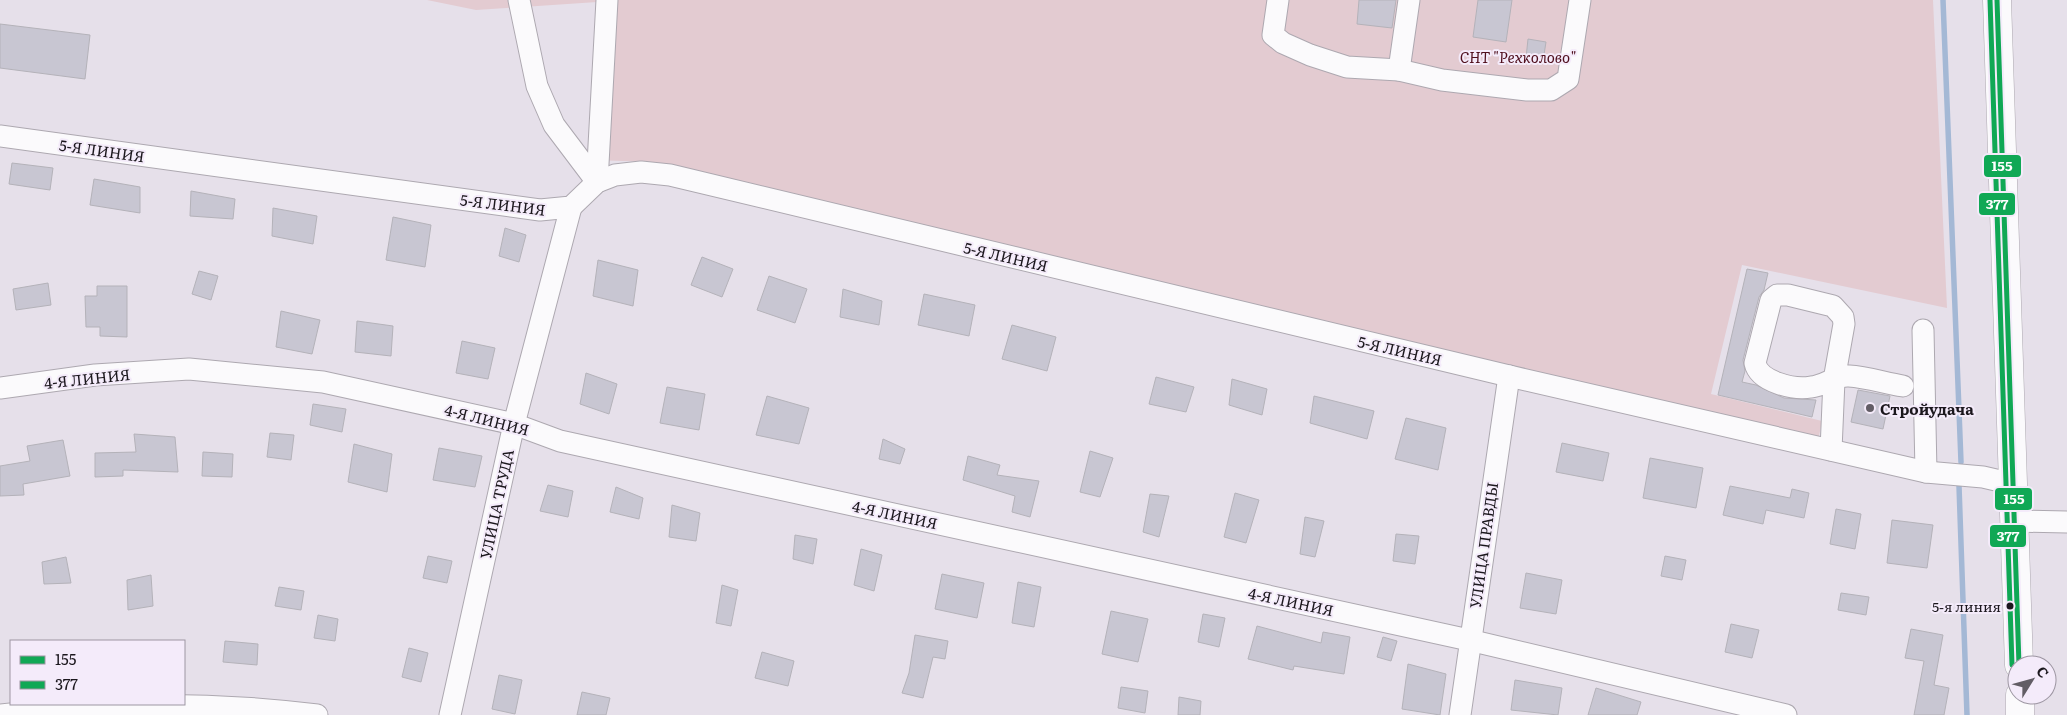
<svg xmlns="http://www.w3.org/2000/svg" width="2067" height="715" viewBox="0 0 2067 715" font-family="Literata,serif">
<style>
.green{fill:#e3cbd1}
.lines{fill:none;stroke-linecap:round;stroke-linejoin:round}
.stream{stroke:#a4b8d5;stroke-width:5.5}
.building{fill:#c8c6d2;stroke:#b4b2b9}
.minor-casing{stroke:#ada8b0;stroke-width:23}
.major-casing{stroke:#ada8b0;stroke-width:29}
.minor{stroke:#fbfafc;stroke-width:21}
.major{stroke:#fbfafc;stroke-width:28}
.bus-1-casing{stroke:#f4ebfa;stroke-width:9}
.bus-2-casing{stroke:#f4ebfa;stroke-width:9}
.bus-1{stroke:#10a855;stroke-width:5}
.bus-2{stroke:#10a855;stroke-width:5}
.poi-dot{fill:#625d65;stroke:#f4ebfa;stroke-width:2}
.bus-dot{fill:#1b171d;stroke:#f4ebfa;stroke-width:2}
.labels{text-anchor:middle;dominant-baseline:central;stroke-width:4;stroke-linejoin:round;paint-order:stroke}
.bus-label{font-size:14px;fill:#1b171d;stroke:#f4ebfa;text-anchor:end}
.park-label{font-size:15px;font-style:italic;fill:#4f0f1d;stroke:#f4ebfa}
.street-label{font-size:15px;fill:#1b171d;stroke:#f4ebfa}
.poi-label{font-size:15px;font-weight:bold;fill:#1b171d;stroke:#f4ebfa;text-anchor:start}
.line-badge{stroke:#f4ebfa;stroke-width:2}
.badge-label{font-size:14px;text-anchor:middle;font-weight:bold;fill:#fff}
</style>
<rect width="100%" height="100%" fill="#e6e0ea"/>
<path class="green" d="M427,0H1933L1947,308L1742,265L1711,394L1822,421L1818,441L654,162L592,160L612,1L476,10Z"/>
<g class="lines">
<g class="stream">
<path d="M1943,0L1961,462"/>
<path d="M1959,486L1967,715"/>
</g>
</g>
<g class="building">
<path d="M1359,0H1396L1392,28L1357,24Z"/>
<path d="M1478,0H1512L1506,42L1473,37Z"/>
<path d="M0,24L90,35L85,79L0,68Z"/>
<path d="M1528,39L1546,42L1543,61L1526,58Z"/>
<path d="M12,163L53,168L50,190L9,184Z"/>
<path d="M94,179L140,187V213L90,205Z"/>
<path d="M191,191L235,199L233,219L190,216Z"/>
<path d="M273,208L317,216L313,244L272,236Z"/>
<path d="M393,217L431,225L425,267L386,260Z"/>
<path d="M505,228L526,235L519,262L499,256Z"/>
<path d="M702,257L733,269L722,297L691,285Z"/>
<path d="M598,260L638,270L633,306L593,296Z"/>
<path d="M1747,269L1768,273L1764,290L1759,297L1743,360L1745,371L1742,382L1756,385L1784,398L1816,400L1812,417L1718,395Z"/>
<path d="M199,271L218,276L211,300L192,294Z"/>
<path d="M769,276L807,289L795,323L757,310Z"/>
<path d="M48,283L51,305L16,310L13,289Z"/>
<path d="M97,286H127V337L100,336V327H86L85,296H97Z"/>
<path d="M843,289L882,301L879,325L840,317Z"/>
<path d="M924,294L975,305L969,336L918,325Z"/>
<path d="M281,311L320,320L312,354L276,347Z"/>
<path d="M357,321L393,326L391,356L355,352Z"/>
<path d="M1012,325L1056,337L1047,371L1002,359Z"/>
<path d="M462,341L495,348L488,379L456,373Z"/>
<path d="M586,373L617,384L609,414L580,404Z"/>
<path d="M1156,377L1194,387L1186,412L1149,404Z"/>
<path d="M1232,379L1267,389L1262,415L1229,405Z"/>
<path d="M667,387L705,394L699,430L660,423Z"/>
<path d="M1858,390L1890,396L1883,429L1851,422Z"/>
<path d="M767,396L809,408L799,444L756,435Z"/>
<path d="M1314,396L1374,411L1367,439L1310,423Z"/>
<path d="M313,404L346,409L342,432L310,425Z"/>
<path d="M1406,418L1446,428L1438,470L1395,459Z"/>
<path d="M270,433L294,435L291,460L267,457Z"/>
<path d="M134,434L175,437L178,472L123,470V476L95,477V453L136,452Z"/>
<path d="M883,439L905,449L900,464L879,459Z"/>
<path d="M63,440L70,476L23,484L24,495L0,496V466L30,461L27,446Z"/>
<path d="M1562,443L1609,453L1603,481L1556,472Z"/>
<path d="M354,444L392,454L387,492L348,482Z"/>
<path d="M439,448L482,456L475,487L433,480Z"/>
<path d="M1090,451L1113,458L1100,497L1080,492Z"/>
<path d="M203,452L233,454L232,477L202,476Z"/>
<path d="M968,456L1000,465L997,475L1039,481L1030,517L1012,512L1015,496L963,480Z"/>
<path d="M1650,458L1703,468L1696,508L1643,498Z"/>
<path d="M548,485L573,491L568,517L540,511Z"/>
<path d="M1730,486L1790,498L1792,489L1809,493L1804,518L1766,510L1763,524L1723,515Z"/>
<path d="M616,487L643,498L639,519L610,512Z"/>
<path d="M1235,493L1259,500L1246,543L1224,537Z"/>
<path d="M1150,494L1169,496L1159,537L1143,532Z"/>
<path d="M672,505L700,513L696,541L669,537Z"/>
<path d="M1836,509L1861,514L1855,549L1830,544Z"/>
<path d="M1305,517L1324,521L1315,557L1300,554Z"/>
<path d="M1892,520L1933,525L1927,568L1887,563Z"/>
<path d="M1396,534L1419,536L1415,564L1393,561Z"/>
<path d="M795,535L817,539L813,564L793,559Z"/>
<path d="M861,549L882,555L874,591L854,585Z"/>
<path d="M428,556L452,561L447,583L423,578Z"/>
<path d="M1665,556L1686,560L1682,580L1661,576Z"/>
<path d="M66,557L71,583L44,584L42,562Z"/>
<path d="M1526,573L1562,580L1556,614L1520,608Z"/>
<path d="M942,574L984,583L977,618L935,609Z"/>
<path d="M151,575L153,606L128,610L127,580Z"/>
<path d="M1018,582L1041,587L1034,627L1012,623Z"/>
<path d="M722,585L738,590L731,626L716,623Z"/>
<path d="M279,587L304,591L301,610L275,606Z"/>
<path d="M1841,593L1869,597L1866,615L1838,610Z"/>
<path d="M1111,611L1148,619L1138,662L1102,654Z"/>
<path d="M1203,614L1225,618L1219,647L1198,642Z"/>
<path d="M318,615L338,619L335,641L314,638Z"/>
<path d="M1731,624L1759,630L1752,658L1725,652Z"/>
<path d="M1257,626L1321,643L1323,632L1350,637L1344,674L1294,666L1293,670L1248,659Z"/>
<path d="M1911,629L1943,635L1934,685L1949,688L1944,715H1914L1924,661L1905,658Z"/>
<path d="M915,635L948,641L945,659L933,657L923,698L902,693L909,673Z"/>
<path d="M1383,637L1397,641L1391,661L1377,657Z"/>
<path d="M225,641L258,644L257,665L223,662Z"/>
<path d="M409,648L428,653L421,682L402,677Z"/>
<path d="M762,652L794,661L788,686L755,678Z"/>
<path d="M1408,664L1446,674L1440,715L1402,709Z"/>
<path d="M499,675L522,680L515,714L492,709Z"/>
<path d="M1515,680L1562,688L1558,715L1511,710Z"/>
<path d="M1121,687L1148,691L1145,713L1118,708Z"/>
<path d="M1596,688L1641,702L1637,715H1588Z"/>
<path d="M582,692L610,698L606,715H577Z"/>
<path d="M1179,697L1201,701L1200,715H1178Z"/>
</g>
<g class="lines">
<g class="minor-casing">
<g id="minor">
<path d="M519,0L537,86L554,125L597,182"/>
<path d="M1278,0L1273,35L1283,43L1310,55L1347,67L1399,70L1442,80L1527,90H1551L1568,79L1580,0"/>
<path d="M1399,70L1409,0"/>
<path d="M0,136L540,210L571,207L597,182L615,175L641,172L670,175L1509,376L1926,472L1983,477L2013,484"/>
<path d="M597,182L607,0"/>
<path d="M1923,330L1926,472"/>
<path d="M0,388L95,375L189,369L323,382L514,424L560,441L1469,640L1786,715"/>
<path d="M1831,450L1834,380L1844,324L1843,317L1833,306L1788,295H1777L1771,300L1755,363C1759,382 1794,390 1811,387C1824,386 1836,375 1849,376C1866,377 1885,383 1903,386"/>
<path d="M2014,521L2067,522"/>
<path d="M0,715C105,702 212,702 317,715"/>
<path d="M450,715L514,424L571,207"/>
<path d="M1460,715L1509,376"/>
</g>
</g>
<g class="major-casing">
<g id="major">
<path d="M1997,0L2019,665"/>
<path d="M2020,695V715"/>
</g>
</g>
<use href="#minor" class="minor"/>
<use href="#major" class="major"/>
<g class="bus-1-casing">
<path id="bus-1" d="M1997,0L2019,665"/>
</g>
<g class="bus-2-casing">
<path id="bus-2" d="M1990,0L2012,665"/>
</g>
<use href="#bus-1" class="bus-1"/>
<use href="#bus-2" class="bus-2"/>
</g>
<circle class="poi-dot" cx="1870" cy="408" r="5"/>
<circle class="bus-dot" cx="2010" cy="606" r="4.5"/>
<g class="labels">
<g class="bus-label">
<text x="2001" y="606">5-я линия</text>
</g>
<g class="park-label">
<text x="1518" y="56">СНТ "Рехколово"</text>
</g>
<g class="street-label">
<text transform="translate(102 150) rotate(8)">5-Я ЛИНИЯ</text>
<text transform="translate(503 204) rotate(7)">5-Я ЛИНИЯ</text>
<text transform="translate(1006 256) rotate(13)">5-Я ЛИНИЯ</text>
<text transform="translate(1400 350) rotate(13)">5-Я ЛИНИЯ</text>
<text transform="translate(87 378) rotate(-6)">4-Я ЛИНИЯ</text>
<text transform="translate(487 419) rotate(14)">4-Я ЛИНИЯ</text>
<text transform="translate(496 504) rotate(-78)">УЛИЦА ТРУДА</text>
<text transform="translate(895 514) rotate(12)">4-Я ЛИНИЯ</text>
<text transform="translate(1483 545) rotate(-82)">УЛИЦА ПРАВДЫ</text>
<text transform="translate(1291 601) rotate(12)">4-Я ЛИНИЯ</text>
</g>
<g class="poi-label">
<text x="1880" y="408">Стройудача</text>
</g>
</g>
<g class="line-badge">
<rect x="1983" y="154" width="39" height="24" rx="5" fill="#10a855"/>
<rect x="1978" y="192" width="38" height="24" rx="5" fill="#10a855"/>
<rect x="1994" y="487" width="39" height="24" rx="5" fill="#10a855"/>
<rect x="1989" y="524" width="38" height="24" rx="5" fill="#10a855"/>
</g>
<g class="badge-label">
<text x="2002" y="171">155</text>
<text x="1997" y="209">377</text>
<text x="2014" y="504">155</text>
<text x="2008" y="541">377</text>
</g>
<rect x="10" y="640" width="175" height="65" fill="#f4ebfa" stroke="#9d96a2"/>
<rect x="20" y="656" width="25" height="8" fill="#10a855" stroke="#9d96a2"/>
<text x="55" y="665" font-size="15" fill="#1b171d">155</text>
<rect x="20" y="681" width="25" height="8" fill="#10a855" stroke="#9d96a2"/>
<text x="55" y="690" font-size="15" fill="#1b171d">377</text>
<g transform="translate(2032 680) rotate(53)"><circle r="24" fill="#f4ebfa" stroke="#9d96a2"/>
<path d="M0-4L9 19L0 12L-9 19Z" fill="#625d65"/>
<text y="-8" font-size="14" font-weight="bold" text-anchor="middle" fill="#1b171d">С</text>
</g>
</svg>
